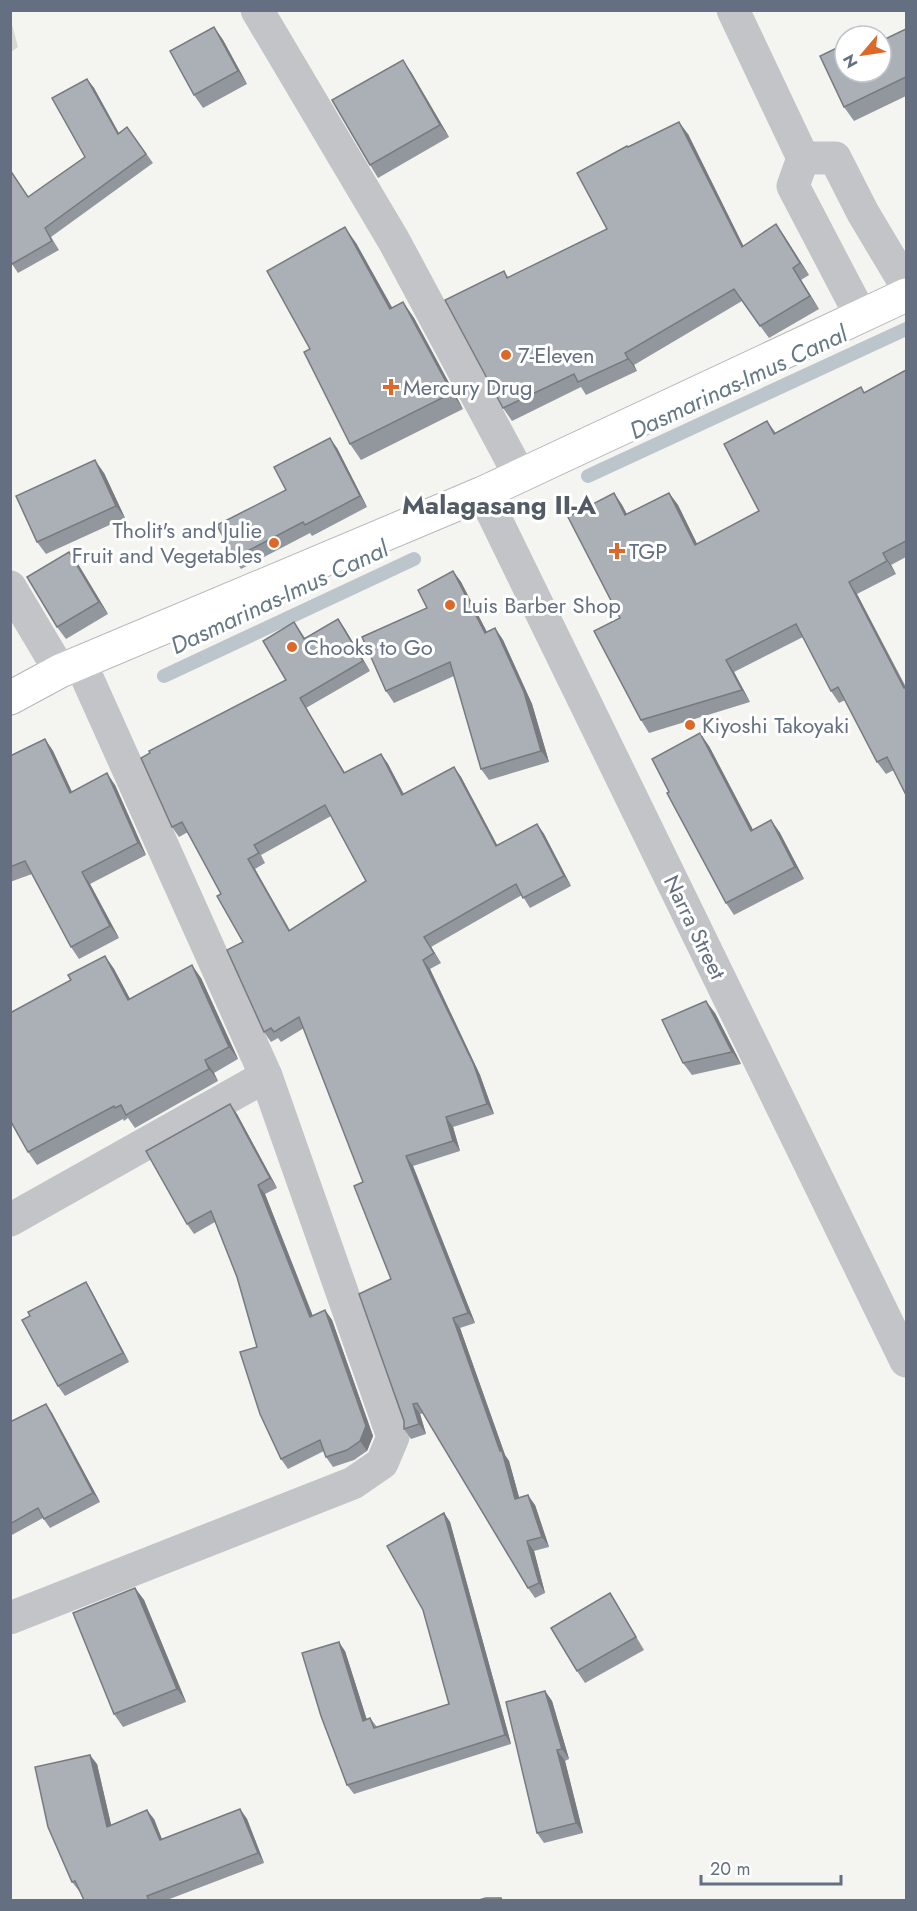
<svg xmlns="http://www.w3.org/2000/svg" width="917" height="1911" viewBox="0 0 917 1911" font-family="Jost,sans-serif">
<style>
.green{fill:#d4dbd2}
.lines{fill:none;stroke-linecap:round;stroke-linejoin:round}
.stream{stroke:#bdc5cc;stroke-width:14}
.major-casing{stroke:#b5b7bc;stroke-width:35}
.minor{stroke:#c2c4c8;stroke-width:33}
.major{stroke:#fff;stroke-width:33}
.wall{fill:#92979d;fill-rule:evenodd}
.shaded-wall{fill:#777b7f}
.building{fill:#aab0b6;stroke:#777b7f;stroke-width:1.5;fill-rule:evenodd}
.poi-dot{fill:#dd6828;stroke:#fff;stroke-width:2}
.labels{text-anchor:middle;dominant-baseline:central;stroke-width:6;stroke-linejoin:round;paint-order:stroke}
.poi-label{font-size:22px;fill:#647081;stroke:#fff;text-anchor:start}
.street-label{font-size:22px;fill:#647081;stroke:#fff}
.water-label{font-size:24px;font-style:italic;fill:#647885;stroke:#fff}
.quarter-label{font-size:26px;font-weight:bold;fill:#525b66;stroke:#fff}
</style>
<rect width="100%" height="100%" fill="#f4f4f0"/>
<path class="green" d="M10,17L18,47L11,52H10Z"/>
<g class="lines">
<g class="stream">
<path d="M588,476L906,329"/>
<path d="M164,676L414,559"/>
</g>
<g class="major-casing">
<path id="major" d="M10,698L60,671L483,493L906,295"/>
</g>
<g class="minor">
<path d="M257,10L394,241L520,476"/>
<path d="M733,10L803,158L793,186L861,316"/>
<path d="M803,158H835L863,213L906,285"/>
<path d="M483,493L906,1361"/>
<path d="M10,587L60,671"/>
<path d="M10,1220L266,1076"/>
<path d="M10,1618L353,1483L382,1463L393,1437L266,1076L80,662"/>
</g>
<use href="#major" class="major"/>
</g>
<g class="wall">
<path d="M214,27L223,40L247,84L203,108L194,95Z"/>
<path d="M906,29V96L854,121L844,107L845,72Z"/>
<path d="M411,72L449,137L378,178L370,165Z"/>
<path d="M87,79L94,88L119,133L127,127L153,163L51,237L59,250L18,273L10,261L28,197L85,157Z"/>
<path d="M688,134L743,246L776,224L809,275L801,280L819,309L769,338L742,301L634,365L637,371L586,395L581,387L512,421L503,408L504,271L508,277L607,229L628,147Z"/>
<path d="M356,243L392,308L403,302L414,318L463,409L361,460L350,444L310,349Z"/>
<path d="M906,370V557L891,565L896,574L857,594L906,687L894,770L886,774L877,762L845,700L839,703L831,691L803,637L734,672L750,702L649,733L641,720L620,618L614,493L622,505L627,514L669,493L678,505L697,544L759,511L767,421L776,433L865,392Z"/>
<path d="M337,448L367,507L312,536L310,533L241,569L234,558L286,490Z"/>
<path d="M104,473L125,518L46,554L37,542Z"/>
<path d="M69,552L78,564L108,614L66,639L57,627Z"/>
<path d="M453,571L461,582L487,632L495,628L503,640L532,704L549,762L489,780L481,769L454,676L394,703L386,691L427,608Z"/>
<path d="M338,619L370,671L306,708L345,773L381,754L388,764L404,794L454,767L461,777L497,845L537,824L544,834L571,886L530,908L522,895L431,947L441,963L430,969L480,1075L494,1114L453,1127L460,1151L413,1166L475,1323L460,1328L505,1455L509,1461L519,1497L535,1505L549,1547L534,1551L545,1593L535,1598L528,1588L424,1413L420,1414L426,1434L411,1439L404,1429V1421L391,1279L363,1182L304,1028L281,1042L278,1038L271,1042L264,1032L243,942L221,894L188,832L179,837L172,827L150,753L286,680L294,622L305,638ZM331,816L366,881L290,930L255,869L265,863L261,855Z"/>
<path d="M45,739L53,751L72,792L115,785L146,855L90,884L119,938L79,959L71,947L32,874L10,882V756Z"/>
<path d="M709,746L753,830L771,820L780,833L804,879L734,915L726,903L669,792Z"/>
<path d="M105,956L114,969L130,999L201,978L238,1059L214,1073L218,1081L135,1128L128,1118L124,1121L123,1119L37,1165L28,1152L71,980Z"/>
<path d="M715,1013L741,1064L692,1075L683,1063Z"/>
<path d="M230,1104L237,1114L277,1188L265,1194L313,1316L325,1310L332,1320L373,1436L367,1451L354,1460L333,1467L326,1457L324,1451L288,1469L281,1459L257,1347L237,1277L215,1222L194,1234L187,1224Z"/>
<path d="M86,1282L92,1292L129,1362L65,1396L58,1386L30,1316Z"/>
<path d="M46,1404L52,1413L100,1502L50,1528L43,1518L10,1536V1422Z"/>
<path d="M444,1513L450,1522L511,1744L354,1794L347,1785L345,1651L367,1720L370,1718L377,1727L449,1704Z"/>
<path d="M135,1588L144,1600L186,1702L123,1727L114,1714Z"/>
<path d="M610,1593L618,1606L644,1650L585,1683L577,1671Z"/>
<path d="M545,1691L552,1701L569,1759L565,1761L583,1833L544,1843L537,1833Z"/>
<path d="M97,1764L111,1825L154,1819L162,1839L240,1809L247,1819L264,1863L167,1900H84L80,1892L72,1882Z"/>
</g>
<g class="shaded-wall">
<path d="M214,27L223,40L247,84L238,71Z"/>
<path d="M403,60L411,72L449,137L440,125Z"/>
<path d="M87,79L94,88L124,143L118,134Z"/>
<path d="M679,122L688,134L750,259L742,247Z"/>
<path d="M776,224L785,237L809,275L800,263Z"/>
<path d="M345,227L356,243L402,325L390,309Z"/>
<path d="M793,268L801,280L819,309L810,296Z"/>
<path d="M403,302L414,318L463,409L452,393Z"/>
<path d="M625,353L634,365L637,371L628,359Z"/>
<path d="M330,438L337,448L367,507L360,496Z"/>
<path d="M95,460L104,473L125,518L116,506Z"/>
<path d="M614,493L622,505L634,528L625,515Z"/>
<path d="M669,493L678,505L704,558L695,545Z"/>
<path d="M69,552L78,564L108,614L99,602Z"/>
<path d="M883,553L891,565L896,574L887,561Z"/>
<path d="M453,571L461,582L493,644L485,633Z"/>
<path d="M849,582L857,594L906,689L904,688Z"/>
<path d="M338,619L345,629L370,671L363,661Z"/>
<path d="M495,628L503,640L532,704L549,762L541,751Z"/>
<path d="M726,660L734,672L750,702L742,690Z"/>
<path d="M300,698L351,783L344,773Z"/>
<path d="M700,733L709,746L760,843L751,831Z"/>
<path d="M45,739L53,751L78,805L70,793Z"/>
<path d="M381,754L388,764L409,805L402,795Z"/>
<path d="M454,767L461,777L503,856L496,846Z"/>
<path d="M107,773L115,785L146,855L138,843Z"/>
<path d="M771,820L780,833L804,879L795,867Z"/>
<path d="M537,824L544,834L571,886L564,876Z"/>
<path d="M248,859L255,869L295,941L289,931Z"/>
<path d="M82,872L90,884L119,938L110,926Z"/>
<path d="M424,937L431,947L441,963L434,953Z"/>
<path d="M105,956L114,969L137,1012L128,1000Z"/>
<path d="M423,960L430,969L480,1075L494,1114L487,1104Z"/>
<path d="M192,965L201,978L238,1059L229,1047Z"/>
<path d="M706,1001L715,1013L741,1064L732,1052Z"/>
<path d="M205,1060L214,1073L218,1081L209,1069Z"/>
<path d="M230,1104L237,1114L277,1188L270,1178Z"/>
<path d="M446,1117L453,1127L460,1151L453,1141Z"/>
<path d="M406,1156L413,1166L475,1323L468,1313Z"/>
<path d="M258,1185L265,1194L317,1327L310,1317Z"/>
<path d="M86,1282L92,1292L129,1362L123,1353Z"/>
<path d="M325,1310L332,1320L373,1436L367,1451L360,1441Z"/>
<path d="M453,1318L460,1328L505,1455L509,1461L522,1508L515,1499L500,1451Z"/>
<path d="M46,1404L52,1413L100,1502L93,1493Z"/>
<path d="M413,1404L420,1414L426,1434L419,1424Z"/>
<path d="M528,1495L535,1505L549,1547L542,1537Z"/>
<path d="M444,1513L450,1522L511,1744L505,1735Z"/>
<path d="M527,1541L534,1551L545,1593L539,1583Z"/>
<path d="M135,1588L144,1600L186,1702L177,1689Z"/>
<path d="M339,1642L345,1651L370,1730L363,1721Z"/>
<path d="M545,1691L552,1701L569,1759L562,1749Z"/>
<path d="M557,1750L565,1761L583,1833L576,1823Z"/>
<path d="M90,1755L97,1764L114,1837L107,1827Z"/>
<path d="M240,1809L247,1819L264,1863L258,1853Z"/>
<path d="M147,1810L154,1819L166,1850L160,1840Z"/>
</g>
<g class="building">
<path d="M214,27L238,71L194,95L170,51Z"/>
<path d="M906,29V77L844,107L820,56L845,44V72H881V41Z"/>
<path d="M403,60L440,125L370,165L332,100Z"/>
<path d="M87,79L118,134L127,127L146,154L45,228L52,241L12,264L10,261V170L28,197L85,157L52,98Z"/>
<path d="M679,122L742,247L776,224L800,263L793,268L810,296L760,326L734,289L625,353L628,359L578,382L574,374L503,408L445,300L504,271L507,278L607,229L577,173L627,146L628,147Z"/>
<path d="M345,227L390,309L403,302L452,393L350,444L304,352L310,349L267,271Z"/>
<path d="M906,370V541L883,553L887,561L849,582L904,688L906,687V795L887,757L877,762L838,687L831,691L796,624L726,660L742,690L641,720L594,631L620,618L568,517L614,493L625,515L669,493L695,545L759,511L724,444L767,421L774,434L861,387L864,393Z"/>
<path d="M330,438L360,496L305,525L303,522L234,558L217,525L286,490L274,467Z"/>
<path d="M95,460L116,506L37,542L16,496Z"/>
<path d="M69,552L99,602L57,627L27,577Z"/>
<path d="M453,571L485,633L495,628L524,692L541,751L481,769L450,662L386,691L362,637L427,608L418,590Z"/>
<path d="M338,619L363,661L300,698L344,773L381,754L402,795L454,767L496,846L537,824L564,876L523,898L516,884L424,937L434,953L423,960L474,1065L487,1104L446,1117L453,1141L406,1156L468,1313L453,1318L500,1451H502L515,1499L528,1495L542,1537L527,1541L539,1583L528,1588L417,1403L413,1404L419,1424L404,1429V1421L359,1294L391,1279L354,1186L363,1182L299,1017L274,1032L271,1028L264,1032L227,950L243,942L217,896L221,894L182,822L172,827L141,758L150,753L149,751L286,680L263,641L294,622L304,639ZM325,805L366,881L289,931L248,859L259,853L254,845Z"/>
<path d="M700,733L751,831L771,820L795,867L726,903L667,793L669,792L652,759Z"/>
<path d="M45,739L70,793L107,773L138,843L82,872L110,926L71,947L25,861L10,867V756Z"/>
<path d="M105,956L128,1000L192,965L229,1047L205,1060L209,1069L126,1115L121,1105L115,1108L114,1106L28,1152L10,1120V1013L71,980L68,975Z"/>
<path d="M706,1001L732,1052L683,1063L662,1020Z"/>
<path d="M230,1104L270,1178L258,1185L310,1317L325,1310L366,1426L360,1441L347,1450L326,1457L320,1440L281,1459L260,1414L240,1352L257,1347L237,1277L211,1211L187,1224L146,1151Z"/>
<path d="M86,1282L123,1353L58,1386L22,1320L30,1316L28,1312Z"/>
<path d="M46,1404L93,1493L44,1519L38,1508L10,1524V1422Z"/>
<path d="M444,1513L505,1735L347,1785L321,1716L302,1653L339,1642L363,1721L370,1718L374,1728L449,1704L423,1610L387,1546Z"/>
<path d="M135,1588L177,1689L114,1714L73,1613Z"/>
<path d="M610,1593L636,1637L577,1671L551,1628Z"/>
<path d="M545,1691L562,1749L557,1750L576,1823L537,1833L506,1702Z"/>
<path d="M90,1755L107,1827L147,1810L160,1840L240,1809L258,1853L147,1896L149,1900H84L75,1881L72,1882L48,1827L35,1767Z"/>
<path d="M486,1898H501L502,1900H479Z"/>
</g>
<g class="poi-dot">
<circle cx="506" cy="355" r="6"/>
<path d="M388 378h6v6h6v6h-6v6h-6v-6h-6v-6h6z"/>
<circle cx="274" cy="543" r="6"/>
<path d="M614 542h6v6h6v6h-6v6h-6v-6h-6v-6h6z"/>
<circle cx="450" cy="605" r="6"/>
<circle cx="292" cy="647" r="6"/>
<circle cx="690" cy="725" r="6"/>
</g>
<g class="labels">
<g class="poi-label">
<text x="518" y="355">7-Eleven</text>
<text x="403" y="387">Mercury Drug</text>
<text x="262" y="530" text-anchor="end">Tholit's and Julie<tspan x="262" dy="25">Fruit and Vegetables</tspan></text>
<text x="629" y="551">TGP</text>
<text x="462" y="605">Luis Barber Shop</text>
<text x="304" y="647">Chooks to Go</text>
<text x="702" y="725">Kiyoshi Takoyaki</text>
</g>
<g class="street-label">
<text transform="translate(695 927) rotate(64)">Narra Street</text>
</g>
<g class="water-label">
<text transform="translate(738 382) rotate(-25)">Dasmarinas-Imus Canal</text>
<text transform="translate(279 597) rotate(-25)">Dasmarinas-Imus Canal</text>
</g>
<g class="quarter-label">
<text x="499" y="505">Malagasang II-A</text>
</g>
</g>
<rect width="917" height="1911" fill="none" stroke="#647081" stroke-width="24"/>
<g transform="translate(863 54) rotate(241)"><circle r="28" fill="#ffffff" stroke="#c1c6cd" stroke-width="1.5"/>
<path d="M0-4.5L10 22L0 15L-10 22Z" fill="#dd6828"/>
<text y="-9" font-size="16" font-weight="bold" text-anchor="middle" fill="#647081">N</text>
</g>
<path d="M701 1875v9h140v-9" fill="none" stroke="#647081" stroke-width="3"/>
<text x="710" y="1875" font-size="18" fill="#647081" stroke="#ffffff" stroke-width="4.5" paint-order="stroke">20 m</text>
</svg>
